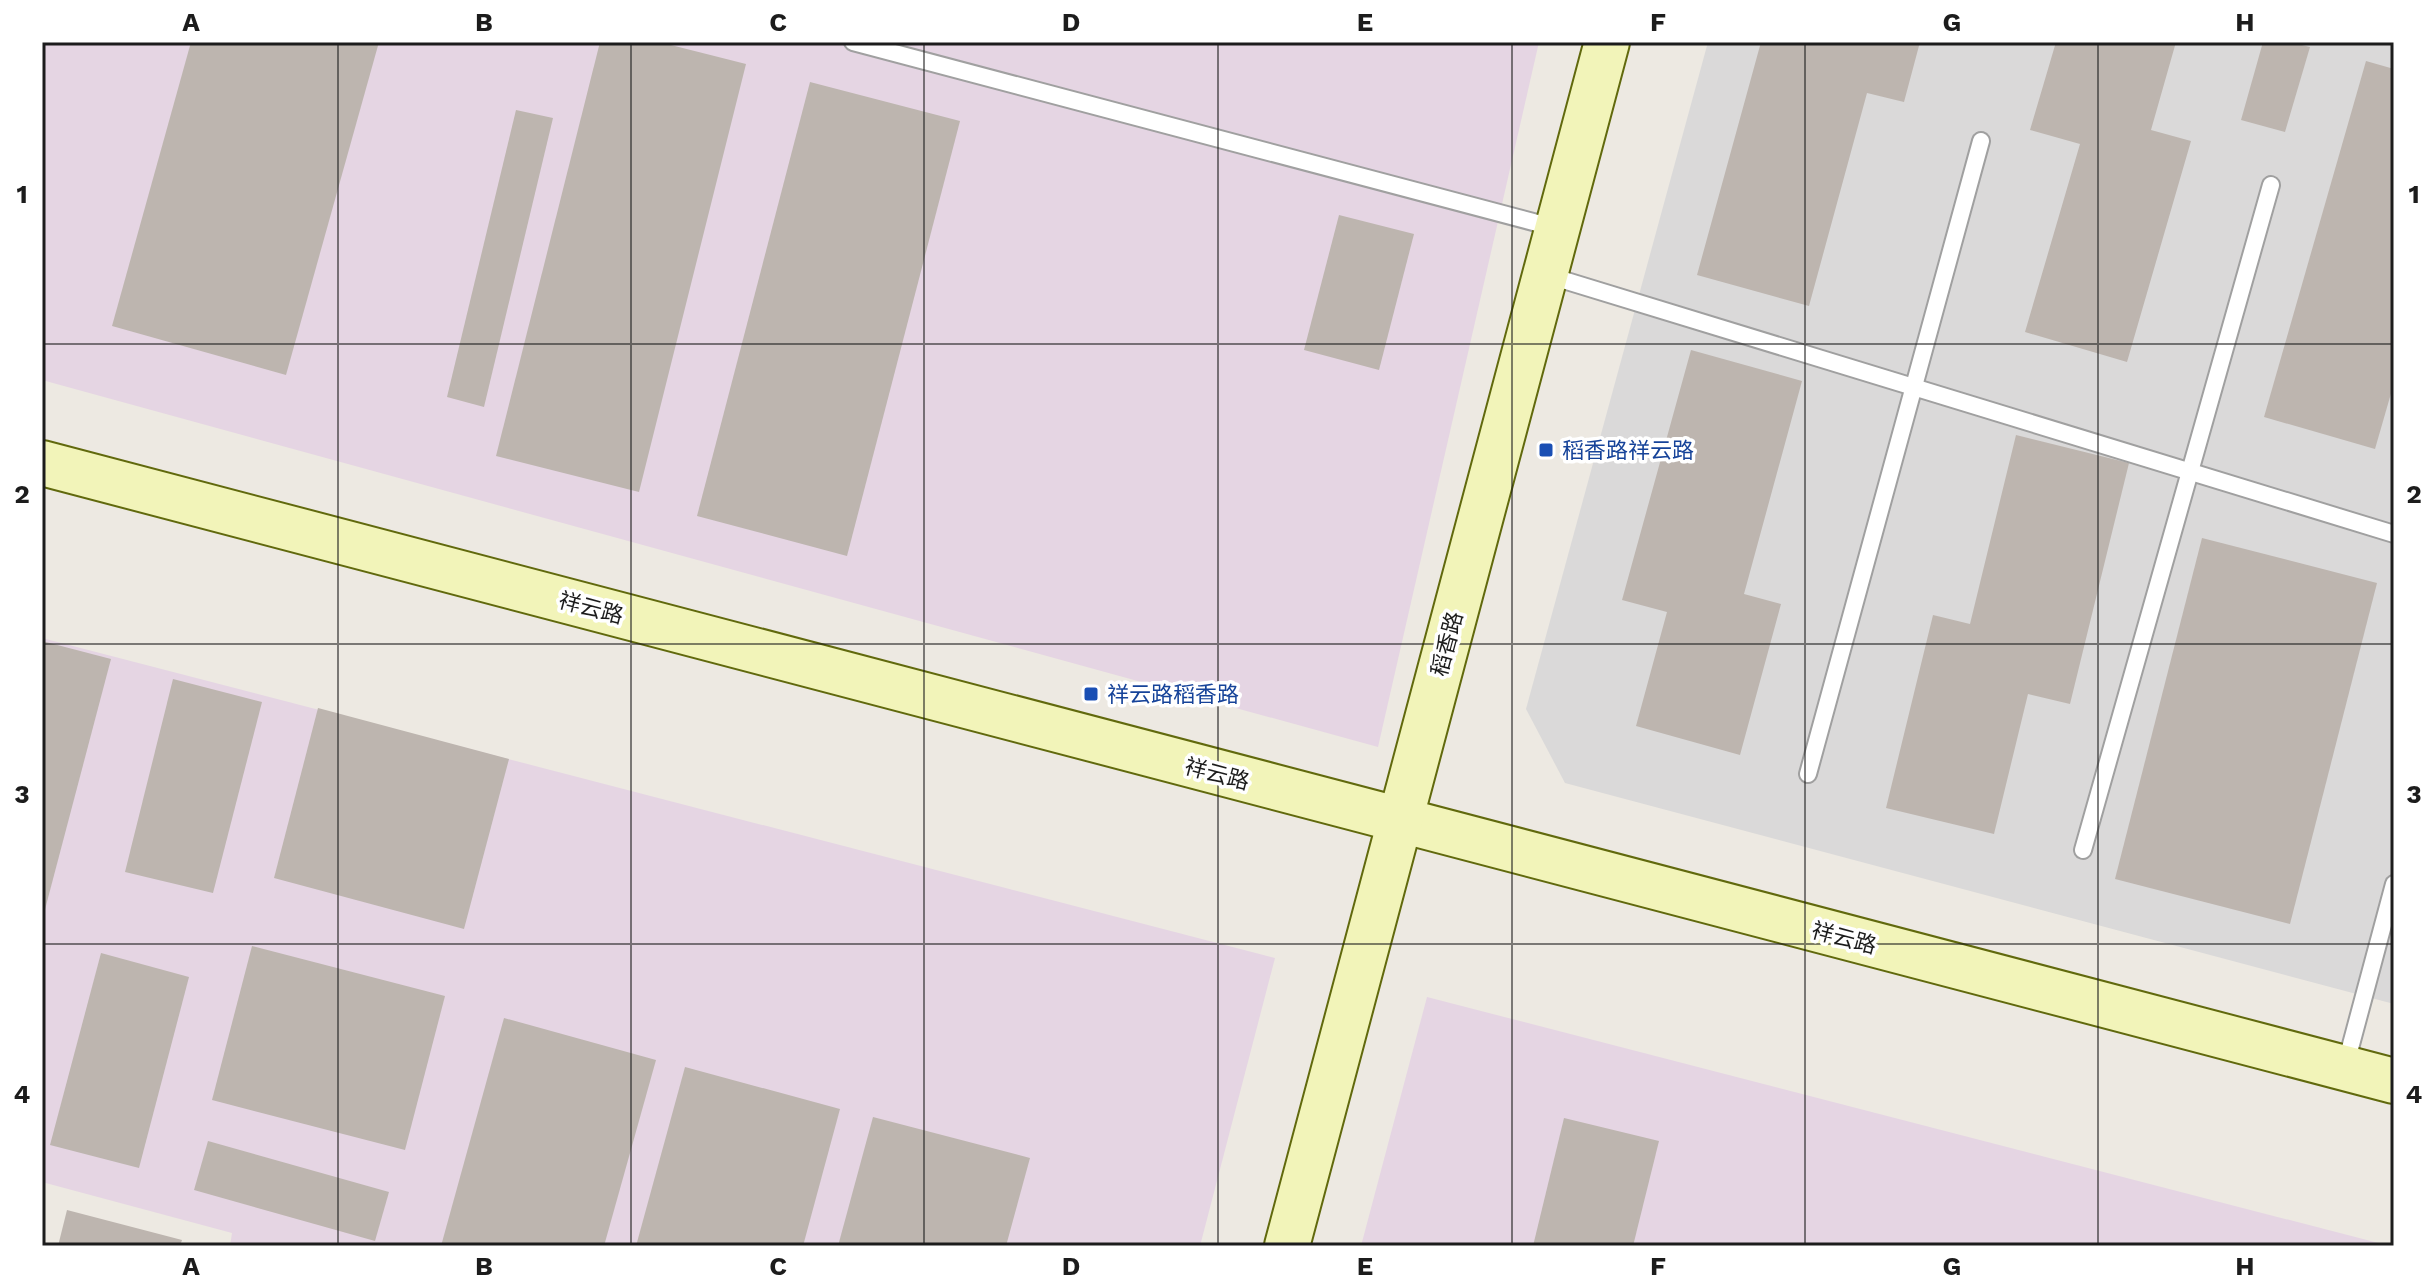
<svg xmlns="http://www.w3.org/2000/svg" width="2436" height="1288" viewBox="0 0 2436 1288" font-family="'Work Sans','Noto Sans SC',sans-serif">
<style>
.residential{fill:#dad9d9}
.industrial{fill:#e5d5e3}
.building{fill:#bdb5af}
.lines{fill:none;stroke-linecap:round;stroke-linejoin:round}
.lane-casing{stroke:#a0a0a0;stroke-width:20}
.secondary-casing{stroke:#61690d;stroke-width:48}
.lane{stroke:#fff;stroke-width:16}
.secondary{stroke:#f2f4b9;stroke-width:44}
.grid{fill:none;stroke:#1c1c1c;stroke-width:2;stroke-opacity:0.55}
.transit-dot{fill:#1a4fb4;stroke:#fff;stroke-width:3}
.labels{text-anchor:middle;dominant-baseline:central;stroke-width:7;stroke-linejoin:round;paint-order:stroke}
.transit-label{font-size:22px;fill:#164399;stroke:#fff;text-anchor:start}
.street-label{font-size:22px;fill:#1c1c1c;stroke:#fff}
.neatline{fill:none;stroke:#1c1c1c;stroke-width:3}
.grid-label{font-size:26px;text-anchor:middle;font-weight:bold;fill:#1c1c1c}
</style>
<rect width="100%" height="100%" fill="#ede9e2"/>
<path class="residential" d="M1708,42H2394V1004L1565,783L1526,709Z"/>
<g class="industrial">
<path d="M42,42H1539L1378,747L42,380Z"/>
<path d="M42,638L1275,958L1200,1246H230L232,1233L42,1182Z"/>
<path d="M1427,997L2390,1246H1361Z"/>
</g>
<g class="building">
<path d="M191,42H379L286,375L112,326Z"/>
<path d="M600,42H659L746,64L639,492L496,456Z"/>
<path d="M1761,42H1920L1904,102L1867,93L1809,306L1697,275Z"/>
<path d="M2056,42H2176L2151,130L2191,141L2127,362L2025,332L2080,144L2030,130Z"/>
<path d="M2263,42H2290L2310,47L2285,132L2241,120Z"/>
<path d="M2366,61L2394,69V383L2375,449L2264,417Z"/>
<path d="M810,82L960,121L847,556L697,516Z"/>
<path d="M516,110L553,118L484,407L447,397Z"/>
<path d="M1339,215L1414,234L1379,370L1304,350Z"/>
<path d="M1691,350L1802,381L1744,594L1781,604L1740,755L1636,726L1667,612L1622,600Z"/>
<path d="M2016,435L2129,463L2070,704L2028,694L1994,834L1886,808L1933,615L1970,624Z"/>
<path d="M2202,538L2377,583L2290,924L2115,879Z"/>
<path d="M42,641L111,659L43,917H42Z"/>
<path d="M173,679L262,702L213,893L125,872Z"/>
<path d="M318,708L509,759L464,929L274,878Z"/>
<path d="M252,946L445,996L405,1150L212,1100Z"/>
<path d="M101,953L189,977L139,1168L50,1145Z"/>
<path d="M504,1018L656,1060L604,1246H441Z"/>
<path d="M685,1067L840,1109L803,1246H636Z"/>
<path d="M873,1117L1030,1158L1006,1246H838Z"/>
<path d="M1564,1118L1659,1141L1633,1246H1533Z"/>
<path d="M208,1141L389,1192L375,1241L194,1190Z"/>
<path d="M67,1210L182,1240L180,1246H58Z"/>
</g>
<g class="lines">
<g class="lane-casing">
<g id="lane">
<path d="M853,42L1556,228"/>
<path d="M1547,275L2394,534"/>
<path d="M1808,774L1981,141"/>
<path d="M2083,850L2271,185"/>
<path d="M2345,1067L2394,884"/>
</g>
</g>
<g class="secondary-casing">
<g id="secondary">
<path d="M42,463L2394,1081"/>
<path d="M1287,1246L1607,42"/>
</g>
</g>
<use href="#lane" class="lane"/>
<use href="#secondary" class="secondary"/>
</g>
<path class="grid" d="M338,42V1246M631,42V1246M924,42V1246M1218,42V1246M1512,42V1246M1805,42V1246M2098,42V1246M42,344H2394M42,644H2394M42,944H2394"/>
<g class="transit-dot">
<rect x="1538" y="442" width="16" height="16" rx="4"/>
<rect x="1083" y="686" width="16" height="16" rx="4"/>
</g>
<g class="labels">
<g class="transit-label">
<text x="1562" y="450">稻香路祥云路</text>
<text x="1107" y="694">祥云路稻香路</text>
</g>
<g class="street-label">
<text transform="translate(591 608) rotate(15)">祥云路</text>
<text transform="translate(1447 644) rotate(-75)">稻香路</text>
<text transform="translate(1217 774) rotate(15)">祥云路</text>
<text transform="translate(1844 938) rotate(15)">祥云路</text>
</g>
</g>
<rect width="2436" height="1288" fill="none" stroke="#ffffff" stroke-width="88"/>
<rect x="44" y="44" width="2348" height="1200" class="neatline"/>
<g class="grid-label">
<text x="191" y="31">A</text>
<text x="484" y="31">B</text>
<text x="778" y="31">C</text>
<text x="1071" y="31">D</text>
<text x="1365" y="31">E</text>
<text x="1658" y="31">F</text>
<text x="1952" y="31">G</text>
<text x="2245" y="31">H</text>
<text x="22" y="203">1</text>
<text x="2414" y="203">1</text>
<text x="22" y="503">2</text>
<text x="2414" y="503">2</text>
<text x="22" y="803">3</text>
<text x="2414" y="803">3</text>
<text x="22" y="1103">4</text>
<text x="2414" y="1103">4</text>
<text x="191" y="1275">A</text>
<text x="484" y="1275">B</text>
<text x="778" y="1275">C</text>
<text x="1071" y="1275">D</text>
<text x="1365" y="1275">E</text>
<text x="1658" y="1275">F</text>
<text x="1952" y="1275">G</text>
<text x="2245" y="1275">H</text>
</g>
</svg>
